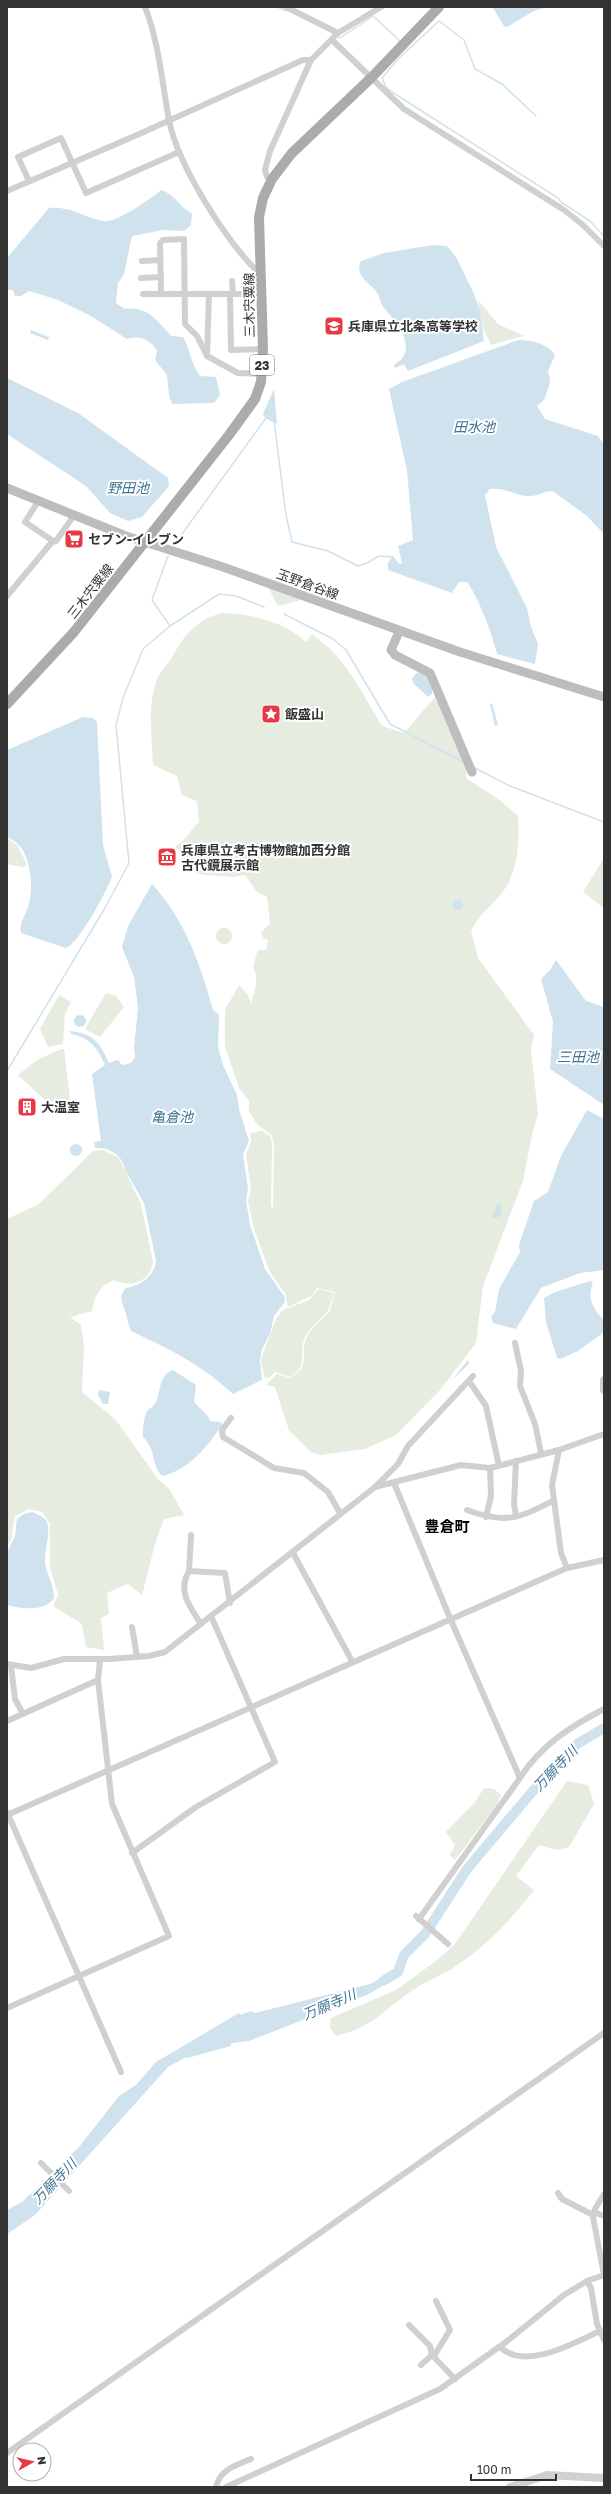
<svg xmlns="http://www.w3.org/2000/svg" width="611" height="2494" viewBox="0 0 611 2494" font-family="'Golos Text','Noto Sans JP',sans-serif">
<style>
.green{fill:#e6ecdf}
.water{fill:#cfe2ee}
.lines{fill:none;stroke-linecap:round;stroke-linejoin:round}
.stream{stroke:#cfe2ee;stroke-width:1.5}
.river{stroke:#cfe2ee;stroke-width:10}
.minor{stroke:#d0d0d0;stroke-width:6}
.tertiary{stroke:#d0d0d0;stroke-width:8}
.secondary{stroke:#bdbdbd;stroke-width:9}
.primary{stroke:#ababab;stroke-width:10}
.labels{text-anchor:middle;dominant-baseline:central;stroke-width:4;stroke-linejoin:round;paint-order:stroke}
.shield{fill:#fff;stroke:#707070;stroke-width:1}
.shield-label{font-size:12px;font-weight:bold;fill:#333}
.street-label{font-size:13px;fill:#333;stroke:#fff}
.poi-label{font-size:13px;font-weight:bold;fill:#333;stroke:#fff;text-anchor:start}
.water-label{font-size:14px;font-style:italic;fill:#3f7597;stroke:#fff}
.quarter-label{font-size:15px;font-weight:bold;fill:#000;stroke:#fff}
</style>
<rect width="100%" height="100%" fill="#fff"/>
<g class="green">
<path d="M478,300L498,324L524,336L491,345L483,328Z"/>
<path d="M268,587L301,600L278,606Z"/>
<path d="M221,613C249,614 285,621 306,642L312,634C347,659 360,690 382,726L404,733L435,697L467,762L466,778L501,801L518,816C520,840 518,872 502,893C491,906 479,915 471,931L478,958L534,1035L531,1049L538,1114L532,1135L523,1181L483,1286L476,1343L440,1390L396,1435L365,1449L320,1455L311,1452L289,1430L275,1387L266,1385L277,1374L291,1378C311,1366 300,1353 306,1339C310,1328 321,1322 328,1313C332,1308 333,1298 335,1292L317,1288L313,1294L310,1290L313,1295L288,1307L285,1294L270,1272L254,1229L248,1201L251,1188L246,1154L251,1142L250,1133L262,1131L271,1137L272,1145L271,1205L273,1210L274,1144L272,1136L257,1124L249,1112V1101L239,1088L225,1046V1010L239,985L247,994L251,1003C254,992 260,978 253,968L257,952L260,950H266L268,940L264,939L261,933L270,923L267,897L257,892L245,875L234,877L196,874L175,846C189,839 188,832 199,822L197,801L182,795L177,776L153,765C152,737 147,705 157,679C161,669 169,663 174,654C186,632 197,621 221,613Z"/>
<path d="M7,838L18,846L27,865L23,867L7,864Z"/>
<path d="M604,858V908L583,892Z"/>
<circle cx="224" cy="936" r="8"/>
<path d="M106,993L116,996L124,1007L100,1037L85,1029Z"/>
<path d="M59,995L71,1002L65,1014L63,1044L48,1047L40,1029Z"/>
<path d="M61,1049H64L70,1099L69,1101H46L18,1075L37,1060Z"/>
<path d="M103,1150L119,1158L141,1204L153,1262C150,1283 130,1288 114,1280C98,1288 96,1294 92,1311L70,1317L81,1325L84,1346L82,1392L115,1419L158,1479L170,1490L184,1515L164,1519L155,1544L142,1595L128,1584L107,1593L109,1614L101,1618L104,1650L86,1647L82,1624L53,1606L58,1595L50,1567V1524L42,1512L29,1509L15,1516L11,1540L7,1546V1219L39,1204L93,1151Z"/>
<path d="M319,1289L334,1293C332,1299 330,1308 326,1313C319,1322 307,1329 304,1340C299,1354 308,1365 291,1377L275,1372L269,1378L264,1377L261,1359L277,1317L283,1310L309,1300Z"/>
<path d="M567,1781L588,1785L594,1804L569,1847L557,1850L539,1845L516,1876L534,1890C512,1919 486,1946 456,1966C443,1975 428,1980 416,1988C384,2009 376,2026 336,2036L330,2028L331,2018L396,1990L436,1961L455,1944Z"/>
<path d="M484,1788L494,1789L501,1795L497,1805L455,1860L450,1855L455,1845L446,1832L475,1802Z"/>
</g>
<g class="water">
<path d="M547,7L534,11L507,27L504,26L493,8Z"/>
<path d="M162,190C177,197 179,206 192,214L191,225L184,231L163,230L132,236L124,274L118,283L116,303L125,309C147,306 158,321 171,336L183,337C191,352 190,361 200,376L216,377L220,395L214,403L172,404L169,395L167,375L155,360L157,351C150,339 140,335 127,339L91,316L58,300L29,291L21,296H15L13,290H7V258L49,208C72,206 82,217 103,221C117,224 150,198 162,190Z"/>
<path d="M433,245L447,246L456,257L474,294L480,310L484,341L408,371L404,364L395,368L394,365C420,350 397,323 384,308C380,303 380,296 376,291C368,282 354,275 361,261L384,253Z"/>
<path d="M31,330L49,337L48,340L30,333Z"/>
<path d="M518,340C531,340 547,343 555,355L548,371L550,380L549,386L544,400L537,406L545,419L598,436L604,444V534L587,516L554,492C545,489 540,496 530,496C517,497 507,487 490,489L485,495L496,547L527,608L531,627L538,644L535,664L497,654C493,636 478,596 467,582H459L452,593L388,570V563L393,556L399,564L402,563L398,546L413,540L407,471L389,389L402,382Z"/>
<path d="M7,378L78,413L168,478L169,486L142,517L128,521L110,513L86,486L7,434Z"/>
<path d="M274,389L277,424L265,418L263,414Z"/>
<path d="M418,672L428,676L432,685V694L428,697L413,683L412,678Z"/>
<path d="M492,703L498,725L495,726L490,704Z"/>
<path d="M83,717L93,718L97,722L103,845L112,877C107,890 79,944 66,948L21,933C19,923 25,916 28,907C34,889 31,860 20,846C17,842 11,839 7,837V750Z"/>
<path d="M152,884C185,920 200,963 213,1010L219,1015L218,1047L223,1065L237,1095L239,1109L249,1141L243,1154L248,1189L246,1200L250,1225L265,1269L284,1296L285,1302L274,1316L270,1334L262,1349L260,1360L262,1380L233,1394C199,1363 171,1350 131,1331C129,1326 128,1323 127,1318C125,1306 116,1299 126,1288C141,1285 154,1277 156,1261L144,1203L125,1170C123,1155 109,1147 95,1148L94,1142L101,1141L92,1074L105,1065C97,1047 90,1038 71,1034L70,1031C93,1033 100,1043 109,1063L118,1060L122,1065L131,1063L135,1057L134,1048L138,1008L134,977L122,947L128,926Z"/>
<circle cx="458" cy="905" r="5"/>
<path d="M556,960L586,1001L604,1007V1105L550,1069L553,1022L541,979L550,970Z"/>
<circle cx="80" cy="1021" r="6"/>
<path d="M587,1110L604,1119V1270L580,1273L541,1288L516,1329L493,1323L491,1317L495,1312L499,1289L520,1252L519,1245L534,1201L548,1192L561,1156Z"/>
<circle cx="76" cy="1150" r="6"/>
<path d="M497,1203L501,1205L502,1213L499,1217L492,1218Z"/>
<path d="M590,1281L593,1282C587,1298 592,1308 604,1320V1332L578,1351L560,1359L557,1358L546,1322L544,1298L555,1292Z"/>
<path d="M468,1360L469,1364L452,1380Z"/>
<path d="M173,1370L196,1385L194,1402L208,1416L210,1421L221,1422L222,1425C207,1447 189,1470 162,1476C151,1464 156,1449 143,1437C142,1429 144,1414 149,1409C152,1407 154,1406 156,1402C161,1390 159,1375 173,1370Z"/>
<path d="M99,1390L110,1392L108,1404H103L98,1395Z"/>
<path d="M32,1512C37,1514 45,1517 47,1522C51,1532 45,1549 45,1559C45,1573 54,1584 54,1598C45,1612 21,1609 7,1605V1552L15,1536L17,1519L24,1514Z"/>
<path d="M393,1972L396,1978L367,1995L249,2041L206,2046L168,2067L35,2215L7,2234V2210L22,2202L79,2147L119,2096L136,2085L156,2062L239,2013L240,2015L251,2011L255,2013L370,1984Z"/>
</g>
<g class="lines">
<g class="stream">
<path d="M277,7L287,11"/>
<path d="M338,36L340,38L373,16L400,41"/>
<path d="M536,116L502,84L475,69L464,40L439,21L398,59L382,78L386,87L392,92L558,198L561,202L590,221L604,236"/>
<path d="M274,421L286,515L292,542L328,551L358,566L367,563L379,556L393,557"/>
<path d="M177,541L266,418"/>
<path d="M168,556L152,600L170,626"/>
<path d="M284,614L333,639L346,650L390,724L464,762"/>
<path d="M475,768L510,786L604,822"/>
<path d="M7,1071L105,908L129,863L116,725L123,698L143,649L170,626L219,594L236,596L264,607"/>
</g>
<g class="river">
<path d="M383,1981L398,1972L404,1955L425,1934L467,1869L532,1792L577,1744L604,1728"/>
<path d="M187,2053L227,2042"/>
</g>
<g class="minor">
<path d="M145,7C159,43 162,82 169,120C178,166 227,243 261,275"/>
<path d="M286,7L338,33"/>
<path d="M332,40L404,109L564,210L583,225L604,246"/>
<path d="M272,179L267,177L265,170L270,151L311,60L338,33L381,7"/>
<path d="M29,181L18,157L61,138L86,193L179,152"/>
<path d="M7,191L137,135L303,60H311"/>
<path d="M142,261L160,260"/>
<path d="M141,278L161,277"/>
<path d="M232,281L233,294"/>
<path d="M161,293L160,243L163,240L184,239L185,324L197,336L207,356L238,373L262,374"/>
<path d="M143,294H262"/>
<path d="M230,294L231,350L263,349"/>
<path d="M207,356L209,294"/>
<path d="M39,500L25,522L53,541"/>
<path d="M7,596L52,542L56,541L75,514"/>
<path d="M515,1343L521,1371L520,1386L535,1424L541,1453"/>
<path d="M469,1381L486,1406L499,1466"/>
<path d="M231,1418L222,1430L223,1437L274,1468L304,1473L328,1492L340,1513"/>
<path d="M559,1450L552,1485L561,1553L567,1568"/>
<path d="M394,1483L450,1618L520,1778L419,1919"/>
<path d="M375,1487L398,1464L408,1446L473,1376"/>
<path d="M467,1510C504,1524 520,1519 554,1500"/>
<path d="M516,1516L514,1504L516,1461"/>
<path d="M486,1517L491,1496L490,1468"/>
<path d="M191,1535L189,1571L225,1573L230,1603"/>
<path d="M293,1553L352,1661"/>
<path d="M189,1571C177,1591 190,1607 201,1624"/>
<path d="M132,1627L137,1657"/>
<path d="M7,1664L31,1668L64,1659H109L149,1656L165,1652L375,1487L461,1465L490,1468L559,1450L604,1434"/>
<path d="M11,1666L15,1699L23,1714"/>
<path d="M7,1721L98,1680"/>
<path d="M520,1778C540,1746 571,1726 604,1709"/>
<path d="M7,1812L121,2072"/>
<path d="M7,1815L567,1568L604,1560"/>
<path d="M132,1853L196,1807L275,1762L211,1616"/>
<path d="M416,1916L448,1944"/>
<path d="M7,2008L169,1936L112,1804L98,1680L100,1660"/>
<path d="M41,2163L69,2191"/>
<path d="M558,2193L562,2199L593,2215"/>
<path d="M594,2212L604,2216"/>
<path d="M604,2275L593,2217L595,2209L604,2194"/>
<path d="M587,2281L591,2288L597,2324L604,2340"/>
<path d="M409,2325L430,2346L432,2355L421,2365"/>
<path d="M500,2347C525,2371 574,2343 600,2331"/>
<path d="M432,2355L455,2379"/>
<path d="M434,2356L450,2330L436,2301"/>
<path d="M7,2453L604,2033"/>
<path d="M216,2487C220,2469 235,2466 251,2459"/>
<path d="M226,2487L440,2389L506,2342L564,2295L587,2281L604,2275"/>
</g>
<g class="tertiary">
<path d="M604,1380V1390"/>
<path d="M510,2487L547,2475L604,2478"/>
</g>
<g class="secondary">
<path d="M7,488L126,536L223,567L460,652L604,697"/>
<path d="M398,634L391,650L395,655L430,673L472,772"/>
</g>
<path class="primary" d="M7,704L74,632L229,435L255,399L261,382L263,349L259,217L263,198L272,179L292,153L371,78L439,7"/>
</g>
<defs>
<g id="school-square" transform="scale(1)"><rect x="-9" y="-9" width="18" height="18" rx="4" fill="#e63946" stroke="#fff"/><path d="M0-5L7-2L0 1L-7-2ZM-4 1L0 2.5L4 1V4Q0 6-4 4Z" fill="#fff"/></g>
<g id="supermarket-square" transform="scale(1)"><rect x="-9" y="-9" width="18" height="18" rx="4" fill="#e63946" stroke="#fff"/><path d="M-6-5.5h2.5l.6 2H6L4.5 2H-2.5L-4.4-4H-6ZM-1.5 3.2a1.3 1.3 0 1 0 .1 0ZM3 3.2a1.3 1.3 0 1 0 .1 0Z" fill="#fff"/></g>
<g id="sight-square" transform="scale(1)"><rect x="-9" y="-9" width="18" height="18" rx="4" fill="#e63946" stroke="#fff"/><path d="M0-6L1.8-2.2L6-1.7L2.9 1.2L3.7 5.4L0 3.3L-3.7 5.4L-2.9 1.2L-6-1.7L-1.8-2.2Z" fill="#fff"/></g>
<g id="museum-square" transform="scale(1)"><rect x="-9" y="-9" width="18" height="18" rx="4" fill="#e63946" stroke="#fff"/><path d="M0-6L6-3V-2H-6V-3ZM-5-1h2V3h-2ZM-1-1h2V3h-2ZM3-1h2V3H3ZM-6 4H6V6H-6Z" fill="#fff"/></g>
<g id="building-square" transform="scale(1)"><rect x="-9" y="-9" width="18" height="18" rx="4" fill="#e63946" stroke="#fff"/><path d="M-4-6H4V6H1V3H-1V6H-4ZM-2.5-4.3h1.7v1.8h-1.7ZM.8-4.3h1.7v1.8H.8ZM-2.5-1h1.7V.8h-1.7ZM.8-1h1.7V.8H.8Z" fill="#fff"/></g>
</defs>
<g fill-rule="evenodd">
<use href="#school-square" x="334" y="326"/>
<use href="#supermarket-square" x="74" y="539"/>
<use href="#sight-square" x="271" y="714"/>
<use href="#museum-square" x="167" y="857"/>
<use href="#building-square" x="27" y="1107"/>
</g>
<g class="labels">
<rect class="shield" x="250" y="355" width="24" height="20" rx="3"/>
<g class="shield-label">
<text x="262" y="365">23</text>
</g>
<g class="street-label">
<text transform="translate(249 305) rotate(-91)">三木宍粟線</text>
<text transform="translate(308 584) rotate(20)">玉野倉谷線</text>
<text transform="translate(90 591) rotate(-52)">三木宍粟線</text>
</g>
<g class="poi-label">
<text x="348" y="326">兵庫県立北条高等学校</text>
<text x="88" y="539">セブン-イレブン</text>
<text x="285" y="714">飯盛山</text>
<text x="181" y="850">兵庫県立考古博物館加西分館<tspan x="181" dy="15">古代鏡展示館</tspan></text>
<text x="41" y="1107">大温室</text>
</g>
<g class="water-label">
<text x="474" y="426">田水池</text>
<text x="128" y="487">野田池</text>
<text x="578" y="1056">三田池</text>
<text x="172" y="1116">亀倉池</text>
<text transform="translate(555 1768) rotate(-46)">万願寺川</text>
<text transform="translate(329 2004) rotate(-23)">万願寺川</text>
<text transform="translate(54 2181) rotate(-46)">万願寺川</text>
</g>
<g class="quarter-label">
<text x="447" y="1526">豊倉町</text>
</g>
</g>
<rect width="611" height="2494" fill="none" stroke="#333333" stroke-width="16"/>
<g transform="translate(32 2462) rotate(82)"><circle r="19" fill="#ffffff" stroke="#adadad"/>
<path d="M0-3L7 15L0 10L-7 15Z" fill="#e63946"/>
<text y="-6" font-size="11" font-weight="bold" text-anchor="middle" fill="#333333">N</text>
</g>
<path d="M471 2474v6h85v-6" fill="none" stroke="#333333" stroke-width="2"/>
<text x="477" y="2474" font-size="12" fill="#333333" stroke="#ffffff" stroke-width="3" paint-order="stroke">100 m</text>
</svg>
